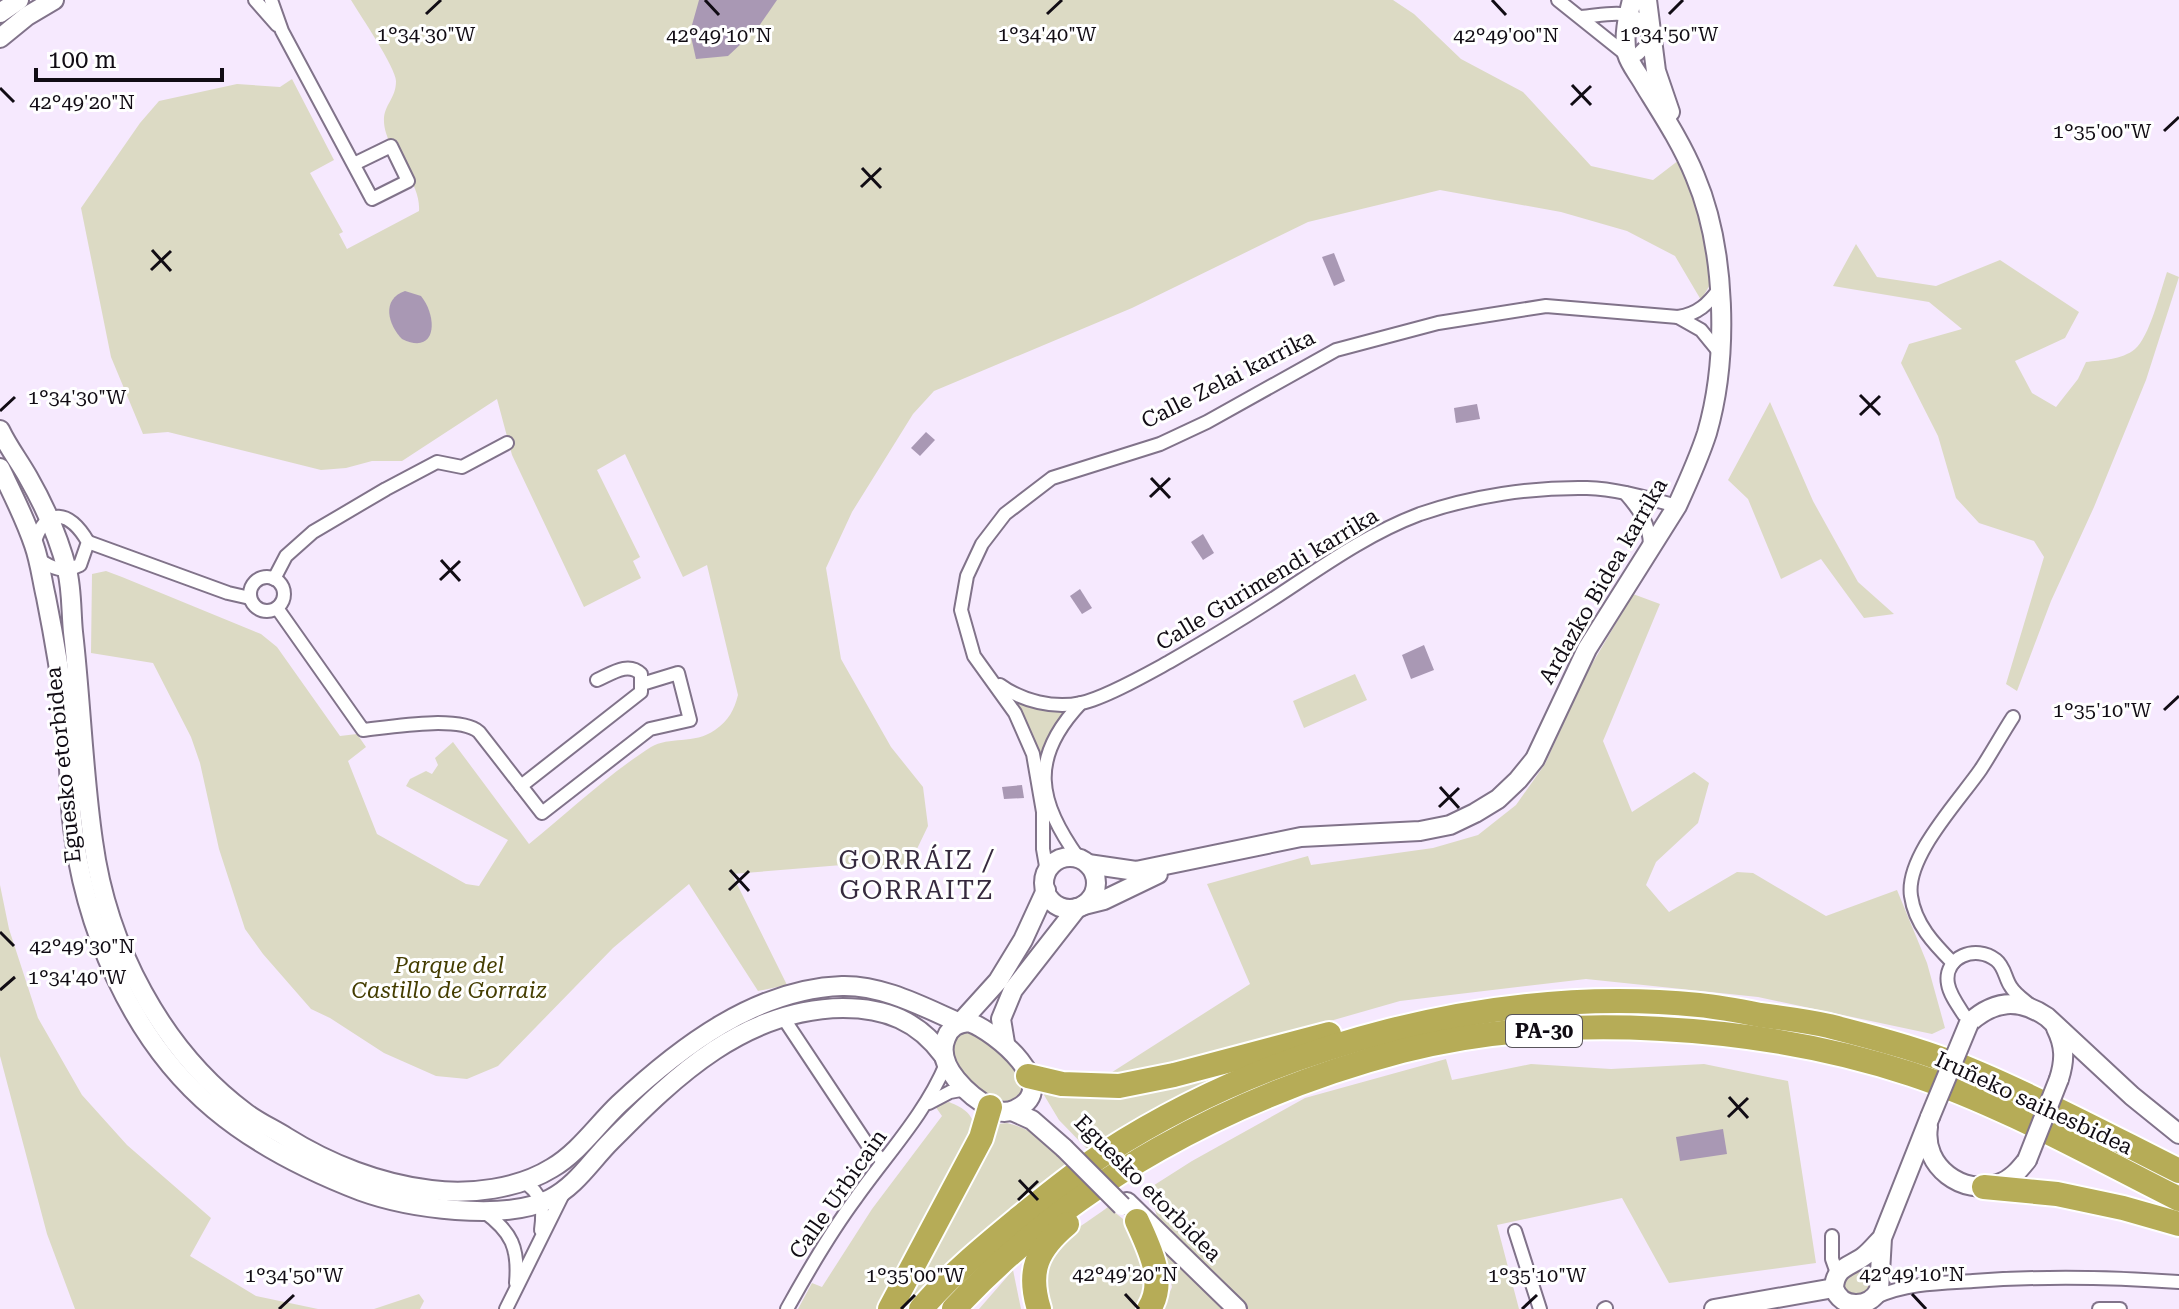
<svg xmlns="http://www.w3.org/2000/svg" width="2179" height="1309" viewBox="0 0 2179 1309" font-family="'Roboto Serif',serif">
<style>
.green{fill:#dcdac4}
.water{fill:#a998b4}
.lines{fill:none;stroke-linecap:round;stroke-linejoin:round}
.street-casing{stroke:#81738a;stroke-width:16}
.secondary-casing{stroke:#81738a;stroke-width:22}
.highway-casing{stroke:#fff;stroke-width:28}
.street{stroke:#fff;stroke-width:12}
.secondary{stroke:#fff;stroke-width:18}
.highway{stroke:#b6ac57;stroke-width:24}
.secondary-bridge-casing{stroke:#81738a;stroke-width:22;stroke-linecap:butt}
.secondary-bridge{stroke:#fff;stroke-width:18}
.ticks{fill:none;stroke:#110c14;stroke-width:3}
.labels{text-anchor:middle;dominant-baseline:central;stroke-width:6;stroke-linejoin:round;paint-order:stroke}
.shield{fill:#fff;stroke:#58555a;stroke-width:2}
.shield-label{font-size:20px;font-weight:bold;fill:#110c14}
.street-label{font-size:22px;fill:#110c14;stroke:#fff}
.park-label{font-size:22px;font-style:italic;fill:#443d01;stroke:#fff}
.quarter-label{font-size:26px;letter-spacing:2px;fill:#362a3e;stroke:#fff}
.ticks-label{font-size:20px;text-anchor:middle;fill:#110c14;stroke:#fff;stroke-width:6;stroke-linejoin:round;paint-order:stroke}
</style>
<rect width="100%" height="100%" fill="#f6e9fe"/>
<g class="green">
<path d="M351,0H1393L1414,14L1461,59L1523,92L1591,166L1653,180L1679,160L1690,184L1705,241L1711,283L1701,300L1675,256L1627,231L1561,212L1440,190L1308,222L1132,308L934,391L913,414L852,512L826,568L841,659L891,747L923,787L928,826L916,851L897,870L842,865L732,874L787,985L758,991L689,884L613,948L498,1066L467,1079L436,1076L384,1053L330,1018L311,1009L263,954L245,929L219,849L200,763L191,737L153,663L91,653L92,574L106,571L122,577L261,634L277,647L340,736L357,734L366,747L348,761L377,834L466,884L479,886L508,840L406,786L410,779L426,771L432,774L438,765L435,758L453,742L529,844C567,813 610,773 651,747C669,736 694,745 715,730C729,720 734,710 738,695L707,565L683,577L625,454L597,470L640,557L633,561L641,578L584,607L512,455L497,399L402,461H372L346,468L321,470L168,432L143,434L111,357L81,208L140,123L159,101L237,84L280,87L292,79L334,160L310,173L343,232L339,234L347,249L419,211C421,183 394,160 386,133C378,106 396,103 396,81C396,68 360,15 351,0Z"/>
<path d="M1856,244L1877,277L1936,286L2000,260L2079,312L2065,338L2015,361L2032,393L2056,407L2078,379L2086,362C2101,360 2122,360 2135,349C2149,338 2161,290 2167,272L2179,277L2146,380L2094,507L2051,601L2017,691L2006,684L2044,557L2034,541L1979,523L1956,498L1938,436L1901,363L1909,344L1962,329L1929,302L1833,286Z"/>
<path d="M1770,402L1813,501L1858,582L1894,614L1864,618L1821,559L1781,579L1748,499L1728,480Z"/>
<path d="M1633,594L1660,604L1603,741L1632,812L1694,772L1709,783L1698,823L1656,862L1646,885L1669,912L1737,872L1753,873L1826,916L1897,890L1927,963L1945,1028L1932,1034L1758,997L1586,979L1400,1001L1187,1062L1106,1076L1250,984L1207,884L1308,856L1311,865L1433,848L1478,835L1516,805L1545,764L1585,676Z"/>
<path d="M1355,674L1367,700L1304,728L1293,701Z"/>
<path d="M1012,698L1070,708C1053,726 1048,745 1041,769L1031,735Z"/>
<path d="M0,885L9,929L38,1018L82,1095L127,1145L211,1218L190,1256L256,1296L318,1309H75L47,1234L0,1056Z"/>
<path d="M968,1031C984,1035 997,1048 1008,1060C1017,1070 1030,1086 1018,1098C1013,1102 1007,1105 1001,1103C985,1099 962,1076 955,1061C952,1056 952,1049 952,1043L962,1032Z"/>
<path d="M1446,1059L1452,1080L1531,1064L1611,1069L1704,1064L1788,1081L1816,1263L1669,1283L1622,1198L1497,1225L1519,1309H1163L1172,1287L1157,1216L1148,1189L1192,1161L1305,1098Z"/>
<path d="M1251,1062L1190,1090L1088,1150L1059,1120L1044,1095L1046,1090Z"/>
<path d="M949,1102C964,1108 974,1114 975,1132L904,1265L876,1309H798L812,1283L822,1287L872,1209L942,1116L935,1106Z"/>
<path d="M1007,1123C1034,1129 1049,1145 1068,1165L967,1245L901,1309L989,1135L998,1124Z"/>
<path d="M1108,1207L1128,1223L1150,1269L1142,1309H1048C1025,1253 1069,1236 1108,1207Z"/>
<path d="M1013,1270L1021,1309H979Z"/>
<circle cx="1857" cy="1285" r="13"/>
<path d="M419,1294L424,1301L420,1309H374Z"/>
</g>
<g class="water">
<path d="M699,0H777L757,29L728,56L696,59L690,32Z"/>
<path d="M1334,253L1345,281L1334,286L1322,257Z"/>
<path d="M405,291L421,296C438,317 437,356 402,339C388,325 381,299 405,291Z"/>
<path d="M1477,404L1480,419L1456,423L1454,408Z"/>
<path d="M926,432L935,440L920,456L911,448Z"/>
<path d="M1203,534L1214,553L1203,560L1191,542Z"/>
<path d="M1080,589L1092,608L1082,614L1070,596Z"/>
<path d="M1424,645L1434,670L1411,679L1402,655Z"/>
<path d="M1022,785L1024,798L1004,799L1002,787Z"/>
<path d="M1723,1129L1727,1154L1680,1161L1676,1137Z"/>
</g>
<g class="lines">
<g class="street-casing">
<g id="street">
<path d="M255,0L277,25"/>
<path d="M271,0L282,31L372,199L408,181L391,146L354,164"/>
<path d="M1558,0L1628,56L1638,54L1650,42"/>
<path d="M1581,17C1606,15 1630,7 1649,27"/>
<path d="M1678,317L1701,330L1719,352"/>
<path d="M1625,493C1639,509 1650,524 1650,546"/>
<path d="M88,542L228,593L250,598"/>
<path d="M34,544C46,505 70,511 88,542L80,565C63,573 53,569 38,559"/>
<circle cx="267" cy="594" r="17"/>
<path d="M274,579L286,556L313,532L386,489L437,462L462,467L507,443"/>
<path d="M277,608L363,730C390,727 459,715 479,732L542,813L650,729L690,720L678,673L642,684"/>
<path d="M1000,685C1022,701 1054,709 1081,703C1105,698 1147,674 1169,662C1209,639 1249,615 1288,589C1330,561 1372,532 1420,514C1472,496 1532,487 1587,488C1618,489 1647,498 1677,506"/>
<path d="M521,786L641,692V674C628,661 611,674 597,680"/>
<path d="M1079,859C1038,801 1028,759 1081,703"/>
<path d="M1047,872L1043,849V812L1033,754L1015,713L974,656L961,610L967,576L982,544L1005,514L1052,478L1160,444L1207,422L1336,350L1438,323L1546,306L1678,317C1698,314 1708,304 1720,288"/>
<path d="M1953,963C1934,944 1915,924 1911,896C1905,857 1959,801 1981,769C1992,752 2002,734 2013,717"/>
<path d="M782,1016L869,1147L883,1161"/>
<path d="M1969,1023C1963,1012 1950,997 1948,984C1943,957 1976,944 1996,960C2005,967 2005,979 2011,987C2015,994 2024,1000 2030,1005"/>
<path d="M929,1103L950,1092L966,1089"/>
<path d="M522,1181C543,1193 544,1208 541,1230"/>
<path d="M483,1211C512,1232 519,1248 516,1283"/>
<path d="M1515,1231L1540,1309"/>
<path d="M1832,1236V1259L1837,1273"/>
<path d="M1876,1297C1907,1283 1940,1283 1973,1281C2042,1276 2110,1277 2179,1282"/>
<path d="M506,1309L563,1194"/>
<path d="M787,1309C808,1271 830,1233 856,1198C887,1154 925,1114 946,1064"/>
<path d="M1604,1309L1606,1308"/>
<path d="M2099,1309H2120"/>
</g>
</g>
<g class="secondary-casing">
<g id="secondary">
<path d="M1647,0L1656,71L1670,112"/>
<path d="M0,13L19,0"/>
<path d="M0,38L27,16L54,0"/>
<path d="M0,430C8,447 19,461 28,477C44,505 59,538 67,570C72,590 71,612 73,632C81,702 83,772 93,841C107,945 161,1050 246,1113C258,1122 273,1129 286,1137C329,1164 380,1184 431,1190C470,1195 518,1189 552,1168C579,1152 597,1125 619,1104C680,1047 756,989 842,986C883,985 923,1007 960,1023"/>
<path d="M0,468C12,493 25,518 34,545C40,562 42,580 46,597C54,637 61,678 66,719C69,752 69,786 72,819C83,925 131,1040 214,1109C258,1146 309,1171 361,1191C408,1208 504,1222 550,1199C576,1186 591,1161 611,1141C676,1075 745,1009 843,1008C886,1008 918,1021 943,1055"/>
<circle cx="1070" cy="883" r="26"/>
<path d="M1088,864L1136,871L1301,837L1420,831L1450,825L1475,813L1498,799L1518,780L1535,759L1587,649L1677,506C1688,482 1699,458 1707,433C1729,357 1726,249 1695,176C1682,144 1663,115 1645,86C1640,76 1630,65 1627,54C1623,37 1628,16 1632,0"/>
<path d="M1084,905L1104,900L1158,874"/>
<path d="M969,1022C995,1031 1063,1087 1016,1109C1008,1113 1001,1113 993,1109C970,1097 934,1066 946,1038C950,1027 958,1023 969,1022Z"/>
<path d="M960,1023L998,981L1023,940L1046,890"/>
<path d="M1969,1023C1994,1000 2019,998 2047,1017L2132,1096L2179,1134"/>
<path d="M2056,1028C2065,1046 2065,1060 2059,1079"/>
<path d="M1005,1043L1001,1019L1013,990L1077,908"/>
<path d="M1012,1111L1032,1120L1064,1148"/>
<path d="M1928,1127C1922,1167 1963,1196 1998,1184C2011,1180 2019,1170 2027,1160"/>
<path d="M1127,1202L1237,1309"/>
<path d="M1882,1238C1876,1244 1870,1252 1863,1257C1849,1267 1835,1267 1834,1288C1841,1309 1869,1309 1879,1290L1882,1238L1930,1117"/>
<path d="M1714,1309L1834,1288"/>
</g>
</g>
<g class="highway-casing">
<g id="highway">
<path d="M1028,1076L1062,1084L1119,1086L1174,1075L1329,1034"/>
<path d="M1984,1187L2057,1194L2123,1208L2179,1224"/>
<path d="M1137,1221C1149,1248 1167,1281 1149,1309"/>
<path d="M890,1309L981,1138L990,1107"/>
<path d="M921,1309C949,1276 983,1248 1017,1220C1045,1197 1074,1173 1105,1153C1274,1044 1498,985 1699,1005C1719,1007 1740,1011 1760,1015C1783,1018 1806,1021 1829,1026C1880,1039 1932,1053 1980,1074C2048,1103 2113,1138 2179,1171"/>
<path d="M954,1309C1073,1181 1234,1095 1402,1051C1557,1011 1759,1024 1911,1074C2002,1104 2093,1156 2179,1199"/>
<path d="M1039,1309C1027,1271 1037,1249 1067,1224"/>
</g>
</g>
<use href="#street" class="street"/>
<use href="#secondary" class="secondary"/>
<use href="#highway" class="highway"/>
<g class="secondary-bridge-casing">
<g id="secondary-bridge">
<path d="M1930,1117L1969,1023"/>
<path d="M1064,1148L1122,1206"/>
<path d="M2027,1160L2059,1079"/>
</g>
</g>
<use href="#secondary-bridge" class="secondary-bridge"/>
</g>
<path class="ticks" d="M705,0L719,15M1492,0L1506,15M426,14L441,0M1047,14L1062,0M1669,14L1683,0M1572,85L1591,105M0,88L14,102M1571,105L1591,86M2164,131L2179,117M862,168L881,188M861,187L881,168M152,250L171,271M151,270L171,251M1860,395L1880,415M0,411L15,397M1860,415L1880,396M1151,478L1170,498M1150,497L1170,478M441,560L460,581M440,580L460,561M2164,710L2179,696M1440,787L1459,808M1439,807L1459,788M730,870L749,891M729,890L749,871M0,932L14,946M0,990L15,977M1729,1097L1748,1118M1728,1117L1748,1098M1019,1180L1038,1200M1018,1200L1038,1181M1125,1294L1139,1309M1912,1294L1926,1309M279,1309L294,1295M901,1309L915,1295M1522,1309L1537,1295"/>
<g class="labels">
<rect class="shield" x="1506" y="1015" width="76" height="32" rx="6"/>
<g class="shield-label">
<text x="1544" y="1031">PA-30</text>
</g>
<g class="street-label">
<text transform="translate(1228 379) rotate(-27)">Calle Zelai karrika</text>
<text transform="translate(1267 579) rotate(-31)">Calle Gurimendi karrika</text>
<text transform="translate(1603 581) rotate(-60)">Ardazko Bidea karrika</text>
<text transform="translate(63 765) rotate(-96)">Eguesko etorbidea</text>
<text transform="translate(2034 1103) rotate(25)">Iruñeko saihesbidea</text>
<text transform="translate(1148 1188) rotate(45)">Eguesko etorbidea</text>
<text transform="translate(838 1194) rotate(-55)">Calle Urbicain</text>
</g>
<g class="park-label">
<text x="449" y="965">Parque del<tspan x="449" dy="25">Castillo de Gorraiz</tspan></text>
</g>
<g class="quarter-label">
<text x="917" y="860">GORRÁIZ /<tspan x="917" dy="30">GORRAITZ</tspan></text>
</g>
</g>
<g class="ticks-label">
<text x="426" y="41">1°34'30"W</text>
<text x="1047" y="41">1°34'40"W</text>
<text x="1669" y="41">1°34'50"W</text>
<text x="719" y="42">42°49'10"N</text>
<text x="1506" y="42">42°49'00"N</text>
<text x="82" y="109">42°49'20"N</text>
<text x="2102" y="138">1°35'00"W</text>
<text x="77" y="404">1°34'30"W</text>
<text x="2102" y="717">1°35'10"W</text>
<text x="82" y="953">42°49'30"N</text>
<text x="77" y="984">1°34'40"W</text>
<text x="1125" y="1281">42°49'20"N</text>
<text x="1912" y="1281">42°49'10"N</text>
<text x="294" y="1282">1°34'50"W</text>
<text x="915" y="1282">1°35'00"W</text>
<text x="1537" y="1282">1°35'10"W</text>
</g>
<path d="M36 68v12h186v-12" fill="none" stroke="#110c14" stroke-width="4"/>
<text x="48" y="68" font-size="24" fill="#110c14" stroke="#ffffff" stroke-width="6" paint-order="stroke">100 m</text>
</svg>
